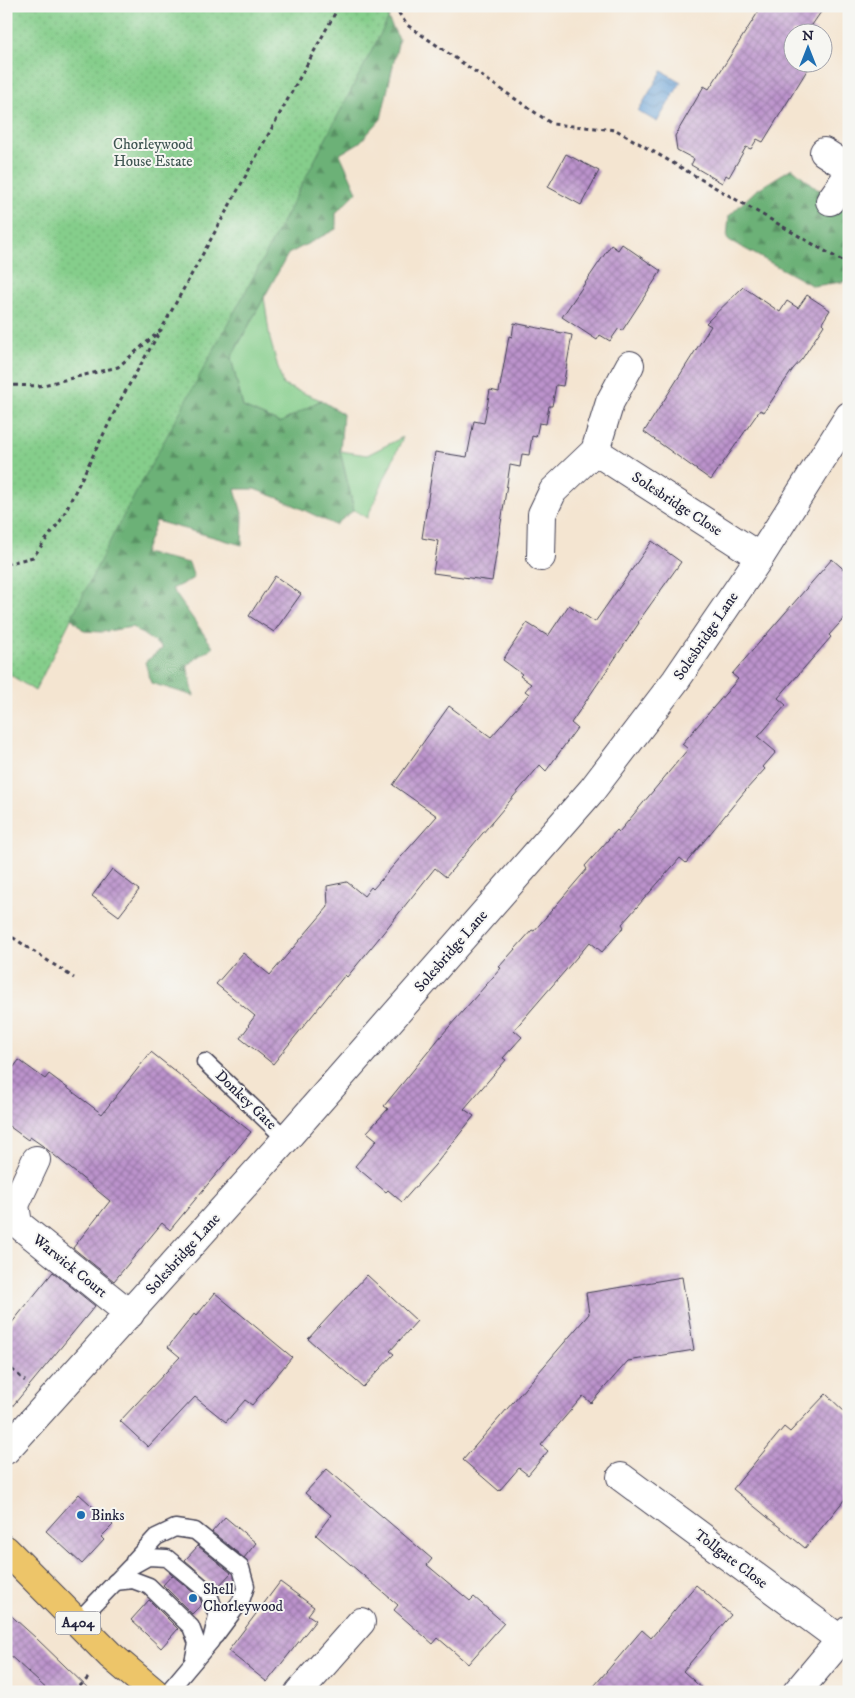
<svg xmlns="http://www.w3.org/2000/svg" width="855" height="1698" viewBox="0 0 855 1698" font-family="'IM FELL DW Pica',serif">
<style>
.grass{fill:#85ce8b;stroke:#547863}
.forest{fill:url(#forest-firs);stroke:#476a59}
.park{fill:url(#park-dots);stroke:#547863}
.water{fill:url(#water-waves);stroke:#446188}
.building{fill:url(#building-cross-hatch)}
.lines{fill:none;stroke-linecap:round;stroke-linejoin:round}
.service-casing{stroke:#423f52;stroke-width:19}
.minor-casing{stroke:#423f52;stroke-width:30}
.primary-casing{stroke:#423f52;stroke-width:30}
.path{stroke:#423f52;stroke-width:3;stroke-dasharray:4 4;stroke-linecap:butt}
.service{stroke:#fff;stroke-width:16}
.minor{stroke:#fff;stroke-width:28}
.primary{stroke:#edc569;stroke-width:28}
.poi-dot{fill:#1f6fb2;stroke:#f6f6f2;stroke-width:2}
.labels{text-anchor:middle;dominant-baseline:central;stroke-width:4;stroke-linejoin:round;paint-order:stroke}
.shield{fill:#f6f6f2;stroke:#626272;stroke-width:1}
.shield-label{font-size:14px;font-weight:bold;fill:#22223b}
.park-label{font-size:15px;fill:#405653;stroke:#f6f6f2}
.street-label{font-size:15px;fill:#22223b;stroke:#f6f6f2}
.poi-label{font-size:15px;fill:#22223b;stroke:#f6f6f2;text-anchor:start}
</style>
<defs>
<pattern id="forest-firs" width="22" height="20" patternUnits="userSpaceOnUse" patternTransform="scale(1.25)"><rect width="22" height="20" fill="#6cb177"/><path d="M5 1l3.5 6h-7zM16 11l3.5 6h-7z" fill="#589063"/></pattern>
<pattern id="park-dots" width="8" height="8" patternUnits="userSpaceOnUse" patternTransform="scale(1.25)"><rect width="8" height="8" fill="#85ce8b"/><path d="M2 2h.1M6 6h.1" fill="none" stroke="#73b179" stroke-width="1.8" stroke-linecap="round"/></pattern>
<pattern id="water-waves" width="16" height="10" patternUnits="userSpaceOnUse" patternTransform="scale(1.25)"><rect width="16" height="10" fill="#67a0d6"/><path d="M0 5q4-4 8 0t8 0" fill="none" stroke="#5482af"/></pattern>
<pattern id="building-cross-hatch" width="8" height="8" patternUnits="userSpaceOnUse" patternTransform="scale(1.25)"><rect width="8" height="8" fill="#bc93cc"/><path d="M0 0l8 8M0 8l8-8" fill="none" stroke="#9878a7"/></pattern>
</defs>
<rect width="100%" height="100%" fill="#f6f6f2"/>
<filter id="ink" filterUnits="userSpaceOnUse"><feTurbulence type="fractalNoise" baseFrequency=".02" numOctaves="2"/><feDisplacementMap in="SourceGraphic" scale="10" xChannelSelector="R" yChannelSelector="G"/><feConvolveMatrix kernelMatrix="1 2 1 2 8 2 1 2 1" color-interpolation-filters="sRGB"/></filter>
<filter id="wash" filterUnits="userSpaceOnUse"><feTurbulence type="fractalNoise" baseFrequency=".0096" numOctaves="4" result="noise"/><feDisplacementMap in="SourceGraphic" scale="20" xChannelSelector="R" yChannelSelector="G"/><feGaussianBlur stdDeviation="1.12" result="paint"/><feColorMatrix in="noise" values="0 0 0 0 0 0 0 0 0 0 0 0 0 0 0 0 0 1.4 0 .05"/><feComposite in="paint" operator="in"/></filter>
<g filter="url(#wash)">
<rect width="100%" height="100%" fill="#f4e5d1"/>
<g class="grass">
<path d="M264,297L270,339L283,385L321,400L280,423L243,407L231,358Z"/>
<path d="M403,437L367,518L354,510L340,451L367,455Z"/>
</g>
<g class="forest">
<path d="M381,6L399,39L381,119L360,142L340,154L357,192L336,213V229L288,254L231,358L243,407L280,423L321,400L343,414L340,451L354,510L335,525L281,499L254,489H235L243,517L242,545L156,521L144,553L189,563L194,578L172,589L213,647L187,665L194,696L151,683L145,662L163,648L132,627L101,632L84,631L58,604Z"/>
<path d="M792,168L817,189L845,196L849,191V281L813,286L727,239L729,216L755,191Z"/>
</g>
<path class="park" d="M6,6H395L262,261L114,533L35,691L6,672Z"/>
<path class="water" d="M662,71L681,82L657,122L638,111Z"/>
<g id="blocks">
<g class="building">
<path d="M762,6H825L810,28L817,32H792V62H812L763,142L757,139L751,149L746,147L729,177L726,175L722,183L691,165L694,159L677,150L675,136L704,86L709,89Z"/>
<path d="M566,154L599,171L581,205L548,187Z"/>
<path d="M622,244L661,271L622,331L619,328L610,341L600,335L597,340L562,317L611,245L618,250Z"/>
<path d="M743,287L780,312L787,301L798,308L807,295L830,310L822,323L824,325L802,359L793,369L764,412L760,410L711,480L644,432L711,326L706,323Z"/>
<path d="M514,323L572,335L563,386L556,385L552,406H549L546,424L539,423L536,437L532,436L529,455L522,454L520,467L510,465L492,581L433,573L438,541L422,538L435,452L467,457L474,421L484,423L490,390L499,392L509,336L512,337Z"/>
<path d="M652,541L681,562L638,622L639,623L571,723L577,728L546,771L540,765L446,877L435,868L375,943L347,977L345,975L273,1064L240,1038L249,1026L248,1025L255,1016L216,984L243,953L270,975L328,907L327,886L347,882L364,896L371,887L373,889L437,816L393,785L449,706L491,737L529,694L525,691L531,684L520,676L522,674L503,660L527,623L548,636L569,605L595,622Z"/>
<path d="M832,559L849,574V613L829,635L831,637L778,698L786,705L758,737L776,752L763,767L765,769L745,791L686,863L680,858L622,924L624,927L602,952L590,942L514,1030L522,1037L503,1058L506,1060L464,1109L474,1116L435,1165L402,1202L388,1190L386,1192L355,1166L377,1140L367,1132L388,1109L384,1106L441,1036L501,968L499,967L532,930L534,931L587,869L585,866L617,830L619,832L688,749L682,744L738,679L732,674Z"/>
<path d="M275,576L301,594L274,632L249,616Z"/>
<path d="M112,869L139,890L119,916L92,896Z"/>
<path d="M151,1052L251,1132L170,1230L162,1223L114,1281L73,1248L110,1201L43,1146L30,1137L28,1140L6,1124V1078L19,1060L45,1079L49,1074L102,1114Z"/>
<path d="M53,1272L95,1306L6,1414V1330Z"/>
<path d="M367,1275L417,1321L390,1351L394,1354L363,1387L308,1339Z"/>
<path d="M682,1277L694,1350L628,1361L591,1403L583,1396L541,1445L548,1451L528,1475L519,1468L499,1491L463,1460L589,1314L586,1293Z"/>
<path d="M215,1293L292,1357L252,1405L245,1400L226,1422L195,1397L148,1447L120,1421L180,1357L168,1347L195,1313L197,1315Z"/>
<path d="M826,1394L849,1416V1494L805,1548L733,1489L784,1427L790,1432Z"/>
<path d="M327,1469L432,1559L427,1565L470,1601L474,1597L504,1623L468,1664L438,1638L433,1644L394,1610L398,1605L316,1535L331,1515L305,1493Z"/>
<path d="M79,1494L113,1525L101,1537L104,1540L82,1564L46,1531Z"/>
<path d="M225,1517L256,1543L244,1558L212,1532Z"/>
<path d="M198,1546L231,1573L217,1588L185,1560Z"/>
<path d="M172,1575L200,1598L202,1604L192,1614L163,1585Z"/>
<path d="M280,1582L314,1607L308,1615L316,1620L267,1682L228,1651Z"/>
<path d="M696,1585L731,1615L683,1671L706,1692H589L642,1630L651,1638Z"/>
<path d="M149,1600L178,1629L161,1648L131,1620Z"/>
<path d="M6,1611L36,1638L92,1692H50L6,1652Z"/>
</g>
</g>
</g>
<g filter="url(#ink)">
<use href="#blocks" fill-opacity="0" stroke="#423f52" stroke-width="1"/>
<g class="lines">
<g class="service-casing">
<g id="service">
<path d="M205,1062L286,1139"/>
<path d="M134,1561L156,1537L175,1528L195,1531L241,1568L246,1586L241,1601L215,1636"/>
<path d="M115,1582L133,1580L149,1586L191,1627L197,1643L193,1662"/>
<path d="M77,1622L130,1567L148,1557L167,1558L208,1592L217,1616L211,1641L168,1692"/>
</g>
</g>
<g class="minor-casing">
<g id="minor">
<path d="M824,152L849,168"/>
<path d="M830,201L849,174"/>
<path d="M595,451L760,557"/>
<path d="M541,557L542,514L553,491L595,451L610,402L630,365"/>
<path d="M36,1160L15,1205L18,1224L130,1314"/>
<path d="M6,1450L286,1139L592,790L676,680L760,557L849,416"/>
<path d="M621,1477L841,1640"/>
<path d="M299,1692L361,1622"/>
<path d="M797,1692L849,1630"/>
</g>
</g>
<g class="primary-casing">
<path id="primary" d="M6,1550L110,1655L154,1692"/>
</g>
<g class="path">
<path d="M394,6L407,25L552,124L616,130L849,265"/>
<path d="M6,385L39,386L118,367L161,330L339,6"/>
<path d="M6,564L33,557L61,520L121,399L159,333"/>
<path d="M6,933L74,978"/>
<path d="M6,1364L25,1381"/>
<path d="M74,1692L88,1678"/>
</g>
<use href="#service" class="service"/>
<use href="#minor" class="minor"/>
<use href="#primary" class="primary"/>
</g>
</g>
<g class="poi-dot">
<circle cx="81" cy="1515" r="5"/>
<circle cx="193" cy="1598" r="5"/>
</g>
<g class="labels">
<rect class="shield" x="55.5" y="1611.5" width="45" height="23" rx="4"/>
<g class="shield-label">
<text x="78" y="1623">A404</text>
</g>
<g class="park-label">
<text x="153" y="144">Chorleywood<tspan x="153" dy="17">House Estate</tspan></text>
</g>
<g class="street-label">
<text transform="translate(677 504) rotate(33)">Solesbridge Close</text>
<text transform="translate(706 636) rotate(-56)">Solesbridge Lane</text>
<text transform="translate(451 951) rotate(-49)">Solesbridge Lane</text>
<text transform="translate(246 1100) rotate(44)">Donkey Gate</text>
<text transform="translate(183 1254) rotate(-48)">Solesbridge Lane</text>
<text transform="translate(70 1266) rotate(39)">Warwick Court</text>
<text transform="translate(731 1559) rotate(37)">Tollgate Close</text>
</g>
<g class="poi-label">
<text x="91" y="1515">Binks</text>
<text x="203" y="1589">Shell<tspan x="203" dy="17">Chorleywood</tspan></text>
</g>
</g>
<rect width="855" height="1698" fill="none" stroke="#f6f6f2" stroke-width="25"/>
<g transform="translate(808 48)"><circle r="24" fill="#f6f6f2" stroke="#a1a1a9"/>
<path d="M0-4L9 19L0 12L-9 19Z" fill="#1f6fb2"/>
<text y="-8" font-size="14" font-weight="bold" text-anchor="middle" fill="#22223b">N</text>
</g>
</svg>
